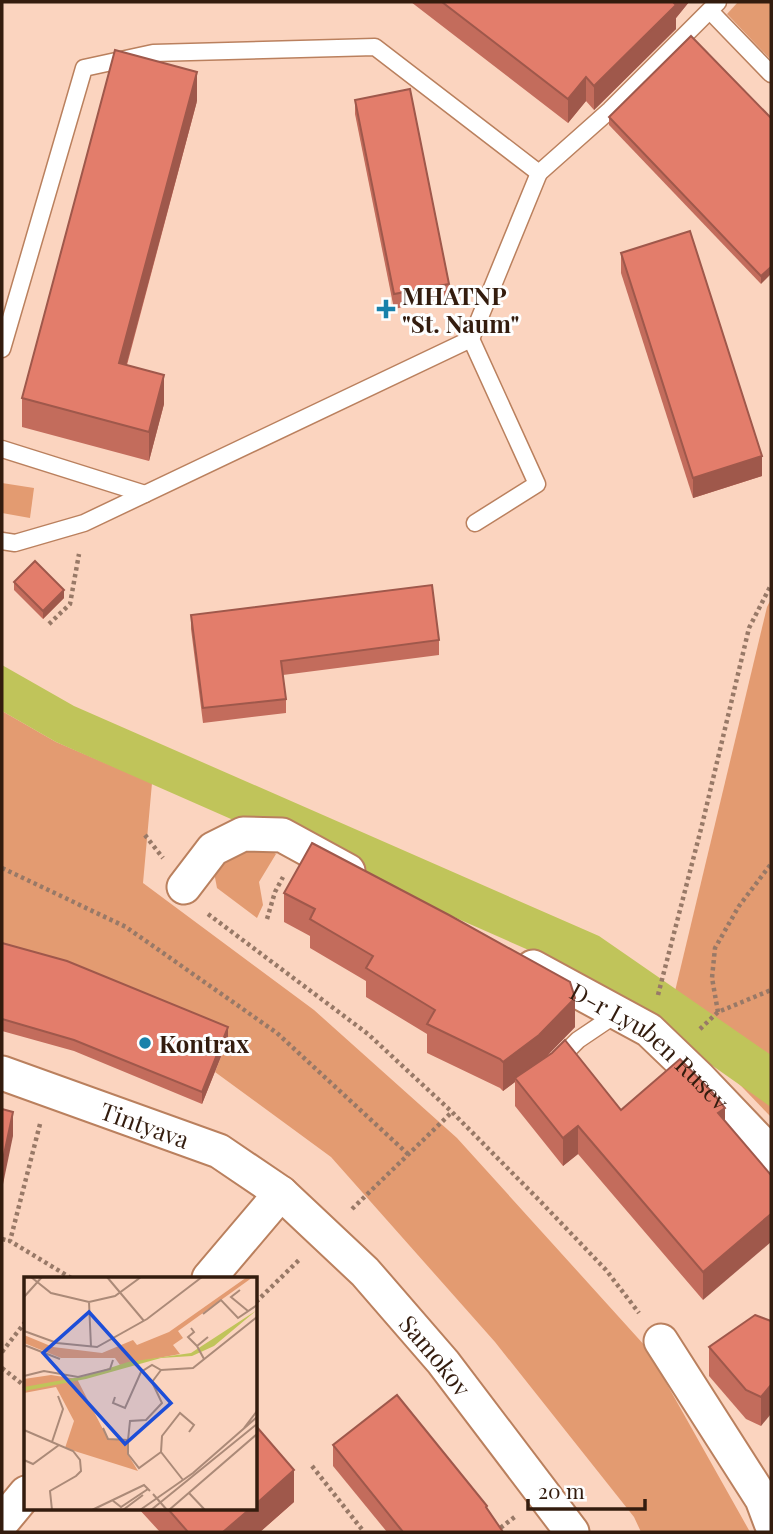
<svg xmlns="http://www.w3.org/2000/svg" width="773" height="1534" viewBox="0 0 773 1534" font-family="'Playfair Display',serif">
<style>
.green{fill:#e39b71}
.water{fill:#c0c45a}
.lines{fill:none;stroke-linecap:round;stroke-linejoin:round}
.lane-casing{stroke:#ba805e;stroke-width:19}
.street-casing{stroke:#ba805e;stroke-width:37}
.path{stroke:#987967;stroke-width:4.5;stroke-dasharray:3.5 3.5;stroke-linecap:butt}
.lane{stroke:#fff;stroke-width:16}
.street{stroke:#fff;stroke-width:33}
.wall{fill:#c36c5c}
.shaded-wall{fill:#9f584b}
.building{fill:#e37d6b;stroke:#9f584b;stroke-width:2}
.poi-dot{fill:#1881aa;stroke:#fefefe;stroke-width:2.5}
.labels{text-anchor:middle;dominant-baseline:central;stroke-width:6;stroke-linejoin:round;paint-order:stroke}
.poi-label{font-size:24px;font-weight:bold;fill:#331c0e;stroke:#fefefe;text-anchor:start}
.street-label{font-size:24px;fill:#331c0e;stroke:#fefefe}
.inset-road{fill:none;stroke:#ab8a78;stroke-width:2}
.view{fill:#1d4ed8;fill-opacity:0.15;stroke:#1d4ed8;stroke-width:3.5}
.inset-edge{fill:none;stroke:#331c0e;stroke-width:3.5}
</style>
<rect width="100%" height="100%" fill="#fbd4bf"/>
<g class="green">
<path d="M738,2H771V60L727,14Z"/>
<path d="M2,483L34,488L30,518L2,513Z"/>
<path d="M771,599V1117L670,1012L767,607Z"/>
<path d="M2,711L56,742L152,783L143,883L314,1010L457,1138L646,1347L750,1532H641L634,1517L495,1342L331,1157L215,1072L228,1039L2,955Z"/>
<path d="M265,848L276,854L259,882L263,905L257,918L217,888L213,867L243,850Z"/>
</g>
<path class="water" d="M2,665L74,706L599,936L771,1055V1107L581,973L56,742L2,711Z"/>
<g class="lines">
<g class="lane-casing">
<g id="lane">
<path d="M710,11L771,74"/>
<path d="M471,339L539,173"/>
<path d="M2,349L84,68L153,53L375,47L539,173L610,110L718,2"/>
<path d="M2,449L145,494"/>
<path d="M2,541L15,543L84,523L471,339L537,484L475,523"/>
<path d="M557,1061L578,1040L618,1013"/>
</g>
</g>
<g class="street-casing">
<g id="street">
<path d="M184,887L213,849L243,834L282,835L348,871"/>
<path id="s1" d="M533,967L649,1030L698,1077L761,1143L771,1157"/>
<path id="s2" d="M2,1073L219,1151L281,1193L365,1272L443,1362L572,1532"/>
<path d="M209,1278L281,1193"/>
<path d="M661,1341L762,1499L771,1523"/>
<path d="M2,1522L26,1493"/>
</g>
</g>
<g class="path">
<path d="M49,624L70,604L79,554"/>
<path d="M145,835L163,858"/>
<path d="M2,868L126,927L277,1033L409,1155"/>
<path d="M208,914L368,1034L452,1112L540,1201L606,1270L639,1313"/>
<path d="M267,919L275,892L283,877"/>
<path d="M658,995L702,825L749,628L771,585"/>
<path d="M718,1012L712,978L715,948L739,906L771,864"/>
<path d="M700,1029L718,1012L771,990"/>
<path d="M40,1124L10,1241L71,1278"/>
<path d="M352,1209L452,1112"/>
<path d="M2,1239L10,1241"/>
<path d="M256,1302L300,1259"/>
<path d="M2,1352L26,1321"/>
<path d="M2,1368L26,1387"/>
<path d="M312,1466L364,1532"/>
<path d="M495,1532L516,1516"/>
</g>
<use href="#lane" class="lane"/>
<use href="#street" class="street"/>
</g>
<g class="wall">
<path d="M411,2H689L676,18V29L594,110L586,101L568,123Z"/>
<path d="M355,100L449,284V298L394,309L355,114Z"/>
<path d="M197,101L127,365L164,404L149,461L22,427V398Z"/>
<path d="M609,117L771,118L761,284L609,125Z"/>
<path d="M621,253L762,476L693,498L621,273Z"/>
<path d="M14,582L64,598L43,619L14,590Z"/>
<path d="M191,615L439,640V655L283,675L286,699V713L203,723L191,629Z"/>
<path d="M284,893L575,1027L546,1057L621,1110L712,1092L703,1300L578,1154L563,1166L515,1106V1082L503,1091L500,1088L427,1053V1034L366,997V981L310,948V936L284,922Z"/>
<path d="M2,943L228,1039L202,1104L74,1051L2,1031Z"/>
<path d="M771,1321L761,1426L746,1419L709,1376V1347Z"/>
<path d="M333,1445L487,1509L503,1532H387L333,1466Z"/>
<path d="M294,1502L260,1532H160L138,1508H256Z"/>
</g>
<g class="shaded-wall">
<path d="M671,2H689L676,18V29L594,110V86Z"/>
<path d="M197,72V101L119,392V363Z"/>
<path d="M586,77V101L568,123V99Z"/>
<path d="M771,267V274L761,284V276Z"/>
<path d="M164,375V404L149,461V432Z"/>
<path d="M762,456V476L693,498V478Z"/>
<path d="M64,590V598L43,619V611Z"/>
<path d="M575,998V1027L539,1064L515,1078V1082L503,1091V1062Z"/>
<path d="M228,1027V1039L202,1104V1092Z"/>
<path d="M725,1108V1135L718,1113Z"/>
<path d="M13,1112V1136L2,1189V1164Z"/>
<path d="M578,1126V1154L563,1166V1138Z"/>
<path d="M771,1214V1242L703,1300V1272Z"/>
<path d="M771,1385V1414L761,1426V1397Z"/>
<path d="M294,1470V1502L260,1532H223L251,1508H256V1504Z"/>
</g>
<g class="building">
<path d="M442,2H673L676,5L594,86L586,77L568,99Z"/>
<path d="M691,36L771,118V267L761,276L609,117Z"/>
<path d="M115,50L197,72L119,363L164,375L149,432L22,398Z"/>
<path d="M410,89L449,284L394,294L355,100Z"/>
<path d="M690,231L762,456L693,478L621,253Z"/>
<path d="M35,561L64,590L43,611L14,582Z"/>
<path d="M432,585L439,640L281,661L286,699L203,708L191,615Z"/>
<path d="M312,843L449,915L570,982L575,998L539,1035L503,1062L500,1059L427,1024L435,1010L366,968L373,956L310,919L315,909L284,893Z"/>
<path d="M2,943L67,961L228,1027L202,1092L74,1040L2,1019Z"/>
<path d="M565,1040L621,1110L680,1059L712,1092L725,1108L718,1113L771,1175V1214L703,1272L578,1126L563,1138L515,1078L552,1053Z"/>
<path d="M2,1109L13,1112L2,1164Z"/>
<path d="M755,1315L771,1321V1385L761,1397L746,1390L709,1347Z"/>
<path d="M397,1395L487,1506L486,1507L503,1532H403L333,1445Z"/>
<path d="M256,1426L294,1470L256,1504Z"/>
<path d="M167,1508H251L223,1532H188Z"/>
</g>
<g class="poi-dot">
<path d="M382.5 298.5h7v7h7v7h-7v7h-7v-7h-7v-7h7z"/>
<circle cx="145" cy="1043" r="7"/>
</g>
<g class="labels">
<g class="poi-label">
<text x="402" y="295">MHATNP<tspan x="402" dy="28">"St. Naum"</tspan></text>
<text x="159" y="1043">Kontrax</text>
</g>
<g class="street-label">
<text stroke="none"><textPath href="#s1" startOffset="142">D-r Lyuben Rusev</textPath></text>
<text stroke="none"><textPath href="#s2" startOffset="152">Tintyava</textPath></text>
<text stroke="none"><textPath href="#s2" startOffset="530">Samokov</textPath></text>
</g>
</g>
<g transform="translate(24 1277)">
<rect width="233" height="233" fill="#fbd4bf"/>
<path d="M223,0H229L154,54L159,61L149,68L156,77L96,88L91,81H37L0,66V58L29,70L78,76L109,63L113,68L145,55ZM27,98L53,102L84,162L103,164V176L114,194L41,171L50,144L32,110L0,116V102Z" fill="#e39b71"/>
<path d="M233,33L190,69L168,79L137,81L62,102L0,114V110L61,99L104,85L167,76Z" fill="#c0c45a"/>
<path class="inset-road" d="M7,0L27,16L65,25L91,19L117,0M83,0L120,44M216,13L207,20L224,34M0,20L18,0M65,25L67,70M179,37L197,23L214,41L233,28M167,51L170,55L164,60L173,69M0,54L33,66L73,70L123,42L178,0M0,68L36,82M180,82L173,69L184,60M137,93L128,105L138,126L122,143L106,144L104,163V177L115,191L137,175M0,99L20,94L54,100L86,92L89,83M91,120L89,126L101,131L117,95L128,88L137,93L169,91L233,40M79,151L84,162L104,163M220,151L233,134M0,153L49,174L56,183L57,194L52,199L26,214L28,233M28,165L39,132L34,119M0,183L9,187L35,168M159,203L137,175L138,159L156,136L170,148L165,155M165,216L181,233M129,217L143,233M88,223L97,230L124,212M68,233L120,208L126,214M99,233L119,218M116,233L169,196L233,140M127,233L233,147M145,233L233,157"/>
<path class="view" d="M65,35L147,126L101,167L19,76Z"/>
<rect width="233" height="233" class="inset-edge"/>
</g>
<rect width="773" height="1534" fill="none" stroke="#331c0e" stroke-width="7"/>
<path d="M528 1499v10h117v-10" fill="none" stroke="#331c0e" stroke-width="3.5"/>
<text x="538" y="1499" font-size="21" fill="#331c0e" stroke="#fefefe" stroke-width="5" paint-order="stroke">20 m</text>
</svg>
